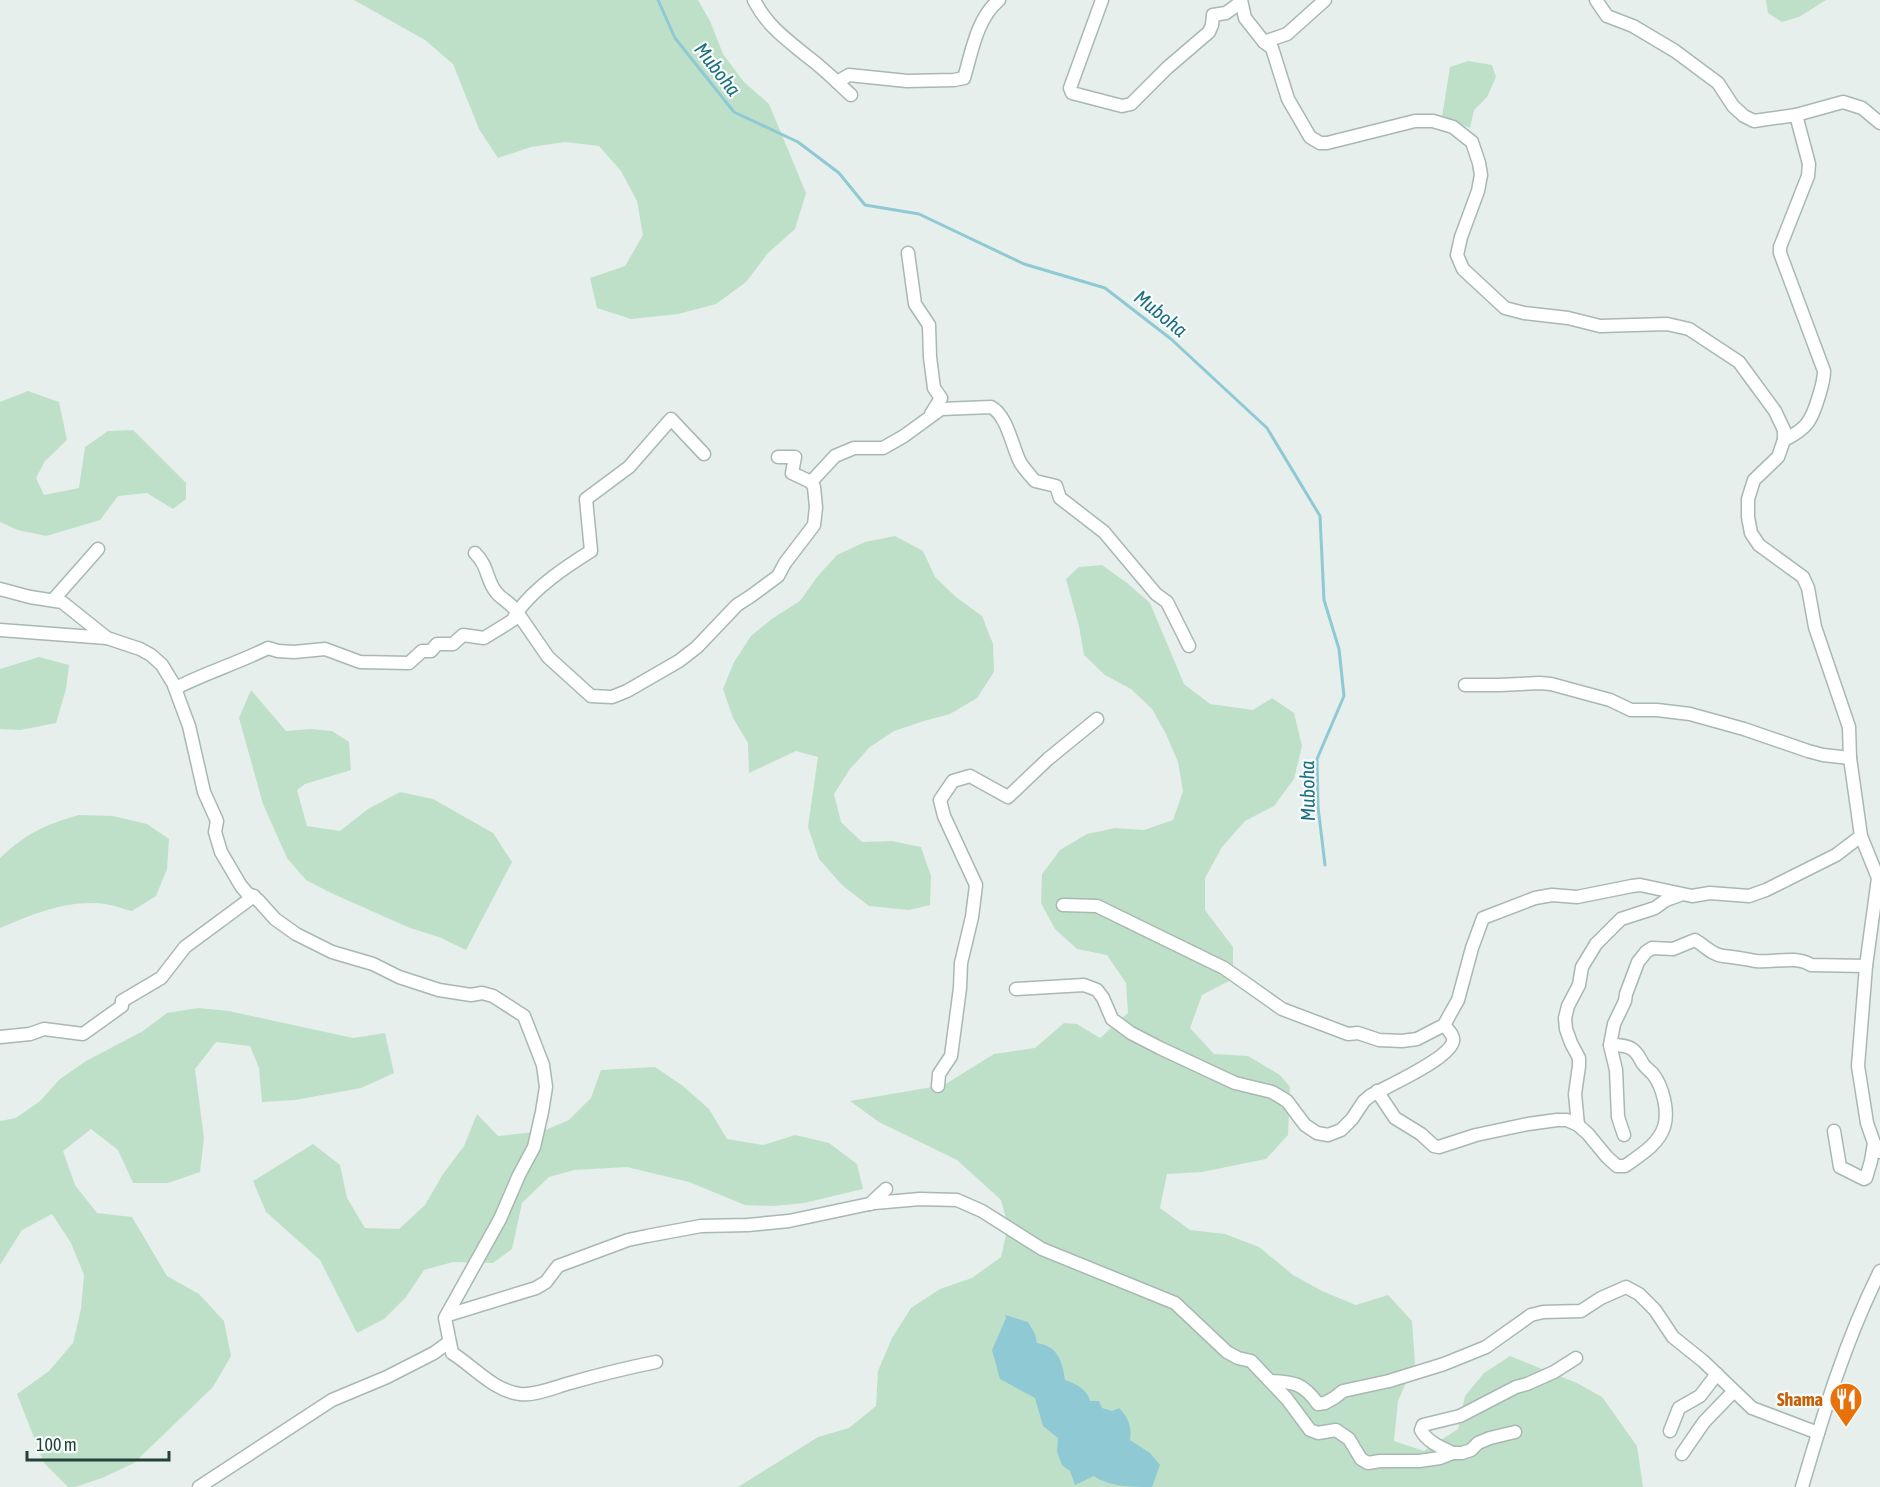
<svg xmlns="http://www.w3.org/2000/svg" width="1880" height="1487" viewBox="0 0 1880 1487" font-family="'Asap Condensed',sans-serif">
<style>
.green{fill:#bfe0c8}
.water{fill:#8ec9d4}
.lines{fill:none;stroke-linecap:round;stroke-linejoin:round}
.stream{stroke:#8ec9d4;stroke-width:3}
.minor-casing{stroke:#a8b8b2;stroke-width:15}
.minor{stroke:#fff;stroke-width:12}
.labels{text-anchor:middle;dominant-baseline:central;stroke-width:4.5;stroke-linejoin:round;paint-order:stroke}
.food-label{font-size:18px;font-weight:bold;fill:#c56008;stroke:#f7fbf9;text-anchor:end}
.water-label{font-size:20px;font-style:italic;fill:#1c6f80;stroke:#f7fbf9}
</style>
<rect width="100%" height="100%" fill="#e6efeb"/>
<g class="green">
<path d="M354,0H698L710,21L723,54L744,82L769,104L806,193L795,229L768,253L746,282L716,304L678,314L631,319L597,308L590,278L625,266L643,235L637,201L621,171L599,146L565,142L531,147L498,158L479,129L453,64L425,40Z"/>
<path d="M1766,0H1826L1799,17L1782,22L1768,13Z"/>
<path d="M1468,61L1492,65L1496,77L1487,97L1474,110L1470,128L1442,117L1450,67Z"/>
<path d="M28,391L59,402L67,440L45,461L36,478L44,495L79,488L85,447L108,431L133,430L186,483V499L173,509L147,493L118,496L100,520L46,536L18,530L0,522V402Z"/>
<path d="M895,536L923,551L935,577L956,597L982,616L993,644L994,672L977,698L950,714L924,721L894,731L870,747L850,769L834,794L841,822L862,842L892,841L921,847L931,876L930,905L909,910L869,906L842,885L819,859L808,827L818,757L796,751L749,773L748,743L733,718L723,689L734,662L751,636L773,618L800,601L817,577L837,555L865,542Z"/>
<path d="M1102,565L1127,583L1150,603L1184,684L1210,704L1253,710L1272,698L1294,713L1302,746L1294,779L1274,806L1245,821L1222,847L1205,878V910L1233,947V979L1202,995L1190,1028L1214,1054L1248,1056L1280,1075L1290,1087L1288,1135L1266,1159L1202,1172L1167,1174L1160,1208L1190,1230L1225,1234L1259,1247L1293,1275L1322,1291L1356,1305L1388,1295L1412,1321L1415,1363L1398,1401L1394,1441L1424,1451L1458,1429L1465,1396L1484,1373L1510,1356L1577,1383L1602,1397L1637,1446L1643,1487H738L818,1437L849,1428L876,1406L878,1371L892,1338L911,1308L940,1289L972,1278L1001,1257L1008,1226L1001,1200L957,1160L879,1122L850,1101L944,1085L994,1054L1035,1048L1064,1023L1077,1024L1100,1038L1128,1013L1126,983L1107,955L1077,949L1055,929L1041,903L1042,874L1060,850L1087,834L1115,828L1144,830L1173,820L1183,791L1178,762L1166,734L1152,709L1131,689L1105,675L1084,655L1079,626L1066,579L1079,567Z"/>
<path d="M39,657L69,665L66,689L56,723L20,730L0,729V669Z"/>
<path d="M251,690L286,731L310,729L332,731L349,742L351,770L305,784L297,790L307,826L340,831L368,809L400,792L433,799L493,833L512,862L466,950L439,937L410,928L331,893L306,880L287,858L263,804L239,718Z"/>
<path d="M79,815L113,816L147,824L169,839L167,869L156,896L132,911C123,909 114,905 105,904C69,899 33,914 0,928V858C27,833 44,825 79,815Z"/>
<path d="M198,1008L229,1011L353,1038L385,1033L394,1073L361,1088L295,1100L262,1102L259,1068L250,1046L216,1042L195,1069L204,1138L200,1172L168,1183H133L118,1150L91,1129L63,1151L75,1185L97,1213L132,1217L167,1276L199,1294L224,1321L231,1356L213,1387L134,1463L102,1478L75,1487H68L44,1463L17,1394L49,1371L73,1343L81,1309L84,1275L71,1243L52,1214L22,1230L0,1265V1121L16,1118L40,1101L60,1079L86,1061L143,1031L167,1013Z"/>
<path d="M655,1067L683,1086L709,1109L727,1139L763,1145L795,1135L829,1143L857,1164L863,1189L804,1203L774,1206L745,1205L689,1182L627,1167L574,1170L549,1177L522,1203L512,1249L493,1263L453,1262L424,1270L406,1297L384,1319L357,1333L320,1260L266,1212L253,1181L313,1144L340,1165L347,1198L365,1228L399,1229L425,1205L443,1174L464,1146L477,1114L498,1136L543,1131L569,1120L591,1098L601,1070Z"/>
</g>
<path class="water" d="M1005,1315L1028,1322L1035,1334L1037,1343C1058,1346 1062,1361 1065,1380C1076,1384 1087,1389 1090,1401H1099L1102,1408L1112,1411L1119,1408C1128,1417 1132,1427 1130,1440L1150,1453L1160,1465L1152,1487C1133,1487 1109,1487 1094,1476L1075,1485L1070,1471L1062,1465L1057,1452L1058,1438L1043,1426L1035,1398L1000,1379L992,1350L1006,1318Z"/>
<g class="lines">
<path class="stream" d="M658,0L675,38L734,112L798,142L839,173L865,205L919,214L1024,264L1105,288L1171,339L1267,428L1320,516L1324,600L1339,649L1344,696L1317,759L1318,807L1325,865"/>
<g class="minor-casing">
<g id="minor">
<path d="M754,0C767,26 786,39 808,57C823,68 837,82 851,95"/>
<path d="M1102,0L1070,88L1072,93L1122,106L1131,104L1167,68L1209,32L1212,25L1213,15L1226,13L1241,2"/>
<path d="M1241,0L1245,18L1264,42L1272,48L1288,99L1310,137L1320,143H1327L1415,121H1433L1453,127L1472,142L1479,163L1481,175L1478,191L1461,237L1457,255L1463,269L1505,308L1524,313L1568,318L1600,326L1667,324L1689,329L1739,362L1775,411L1784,430V440L1778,457L1754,480L1748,499V517L1751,533L1759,545L1803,577L1808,588L1815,627L1849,727L1850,758L1861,836L1878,878L1866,966L1858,1066L1867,1123L1874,1143L1880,1152"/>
<path d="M1596,0L1607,16L1633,26L1675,51L1718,83L1733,106L1744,116L1754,121L1796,115L1843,102L1862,108L1880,123"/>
<path d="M1264,42L1287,34L1325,0"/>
<path d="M837,82L849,75L907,81L954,80L964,78C972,51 977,18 999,0"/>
<path d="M908,253L915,304L929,325L930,357L934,388L941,398L931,414"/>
<path d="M1784,440C1806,429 1811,422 1818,399C1821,389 1824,381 1824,371L1780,253V247L1808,176L1809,164L1796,115"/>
<path d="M811,482L835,456L854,448H883L904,436L941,409L991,407C1007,415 1012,446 1020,462C1024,469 1030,475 1035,481L1056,486L1060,498L1104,532L1156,594L1167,602L1189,646"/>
<path d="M475,553C489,567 486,580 496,592C501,599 510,602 517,612C537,586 564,568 591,551L586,499L629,467L671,419L704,454"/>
<path d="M0,589L30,597L62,602L107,638L140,649L151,655L162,665L173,683L189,726L204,792L217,821L215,832L221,852L241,886L247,893L258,900L275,919L296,934L332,952L373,964L399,977L439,990L471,995L482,993L493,996L524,1016L543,1065L546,1087L542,1112L534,1147L519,1175L500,1219L445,1318L452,1353C473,1366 494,1391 520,1394C535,1396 555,1387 570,1383C598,1375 626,1368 656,1362"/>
<path d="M53,600L98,549"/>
<path d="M0,630L107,638"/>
<path d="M1465,685H1499L1540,683L1551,684L1610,700L1631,710H1657L1690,714L1744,729L1808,751L1823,755L1850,758"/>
<path d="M176,688C205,673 238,663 268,648L278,651L294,652L325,649L360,662L409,663L422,651H431L437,644H453L463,635L484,638L513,620L517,612L548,657L591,696L612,697L627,691L679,661L697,647L737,605L751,596L778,576L785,563L814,525L816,507L814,487L811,482L792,473L795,457H778"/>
<path d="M1063,905L1097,906L1224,968L1282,1009L1348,1034L1358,1033L1379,1040L1402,1041L1417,1039L1444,1025L1458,1000L1472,948L1483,918L1535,898L1552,895L1577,897L1632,886L1640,885L1692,896L1710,893L1749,896L1766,890L1836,855L1861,836"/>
<path d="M1016,989L1084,985L1097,990L1103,998L1112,1019L1131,1033L1160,1048L1235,1083L1272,1092L1287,1101L1305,1125L1317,1133L1328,1135L1341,1130L1352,1119L1364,1101L1370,1096C1385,1087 1450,1059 1453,1041C1454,1035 1448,1030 1444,1025"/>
<path d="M0,1037L30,1034L44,1029L83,1034L122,1006V1001L161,978L185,947L254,896"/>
<path d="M938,1086L939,1074L951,1056L960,988L961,963L972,917L976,885L944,816L940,800L953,781L970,776L1008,797L1048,759L1097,719"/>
<path d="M1377,1091L1395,1118L1421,1134L1434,1146L1439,1147L1476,1135L1528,1124L1557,1120H1567L1578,1125L1588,1134L1607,1157L1617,1166H1625C1640,1155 1658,1145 1664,1127C1669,1112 1663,1087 1653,1074C1650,1071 1646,1068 1643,1064C1640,1059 1638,1053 1632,1049C1626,1045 1617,1045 1610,1045"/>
<path d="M1578,1125L1575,1094L1579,1066V1058L1571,1043L1566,1029L1565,1018L1568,1006L1579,985L1582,967L1596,944L1621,919L1655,908L1666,900L1680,895"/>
<path d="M1834,1131L1840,1167L1864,1179L1866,1178L1871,1161L1874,1143"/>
<path d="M1624,1135L1618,1117L1616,1070L1610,1045L1614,1024L1625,1001L1626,994L1638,962L1646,952L1652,948L1673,949L1695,940C1704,945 1712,955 1723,956C1735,957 1744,959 1756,961C1773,963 1796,955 1811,965L1866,966"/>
<path d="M870,1204L886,1189"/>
<path d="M448,1315L536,1288L546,1282L558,1266L628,1240L647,1236L701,1226L748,1225L789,1221L874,1203L920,1199L957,1200L982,1211L1042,1249L1175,1303L1227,1352L1238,1358L1251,1361L1287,1399L1310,1430L1318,1433L1336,1430L1349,1439L1361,1459L1368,1463L1380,1461H1419L1440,1458L1453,1453H1462L1471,1450L1478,1443L1490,1438L1515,1432"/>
<path d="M1270,1381C1294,1382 1303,1383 1318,1404L1325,1403L1334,1398L1343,1391L1389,1381L1444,1364L1486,1347L1531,1315L1543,1312L1581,1311L1601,1298L1626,1287L1639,1294L1655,1310L1673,1337L1703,1361L1752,1408L1818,1433"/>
<path d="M1670,1431L1679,1408L1700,1396L1717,1374"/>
<path d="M1453,1453C1442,1448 1427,1442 1421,1430L1423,1425L1460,1416L1516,1387L1527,1384L1554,1372L1576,1358"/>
<path d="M1682,1454L1704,1422L1734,1391"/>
<path d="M199,1487L332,1400L387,1377L434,1353L449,1342"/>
<path d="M1802,1487C1824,1412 1845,1341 1880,1271"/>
</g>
</g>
<use href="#minor" class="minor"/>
</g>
<defs>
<g id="restaurant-pin" transform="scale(1.725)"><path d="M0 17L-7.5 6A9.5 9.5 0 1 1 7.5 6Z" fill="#e8710a" stroke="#f7fbf9"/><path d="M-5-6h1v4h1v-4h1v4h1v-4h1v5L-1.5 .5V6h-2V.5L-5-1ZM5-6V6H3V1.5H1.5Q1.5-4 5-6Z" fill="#fff"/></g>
</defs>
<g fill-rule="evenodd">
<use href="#restaurant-pin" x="1846" y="1399"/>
</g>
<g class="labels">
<g class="food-label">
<text x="1823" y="1399">Shama</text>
</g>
<g class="water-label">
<text transform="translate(718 69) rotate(52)">Muboha</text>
<text transform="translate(1161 313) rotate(39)">Muboha</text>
<text transform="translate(1307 791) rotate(-91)">Muboha</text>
</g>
</g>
<path d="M27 1451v9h142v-9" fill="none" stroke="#24423a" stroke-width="3"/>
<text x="36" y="1451" font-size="18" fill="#24423a" stroke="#f7fbf9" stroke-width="4.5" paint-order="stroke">100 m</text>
</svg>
